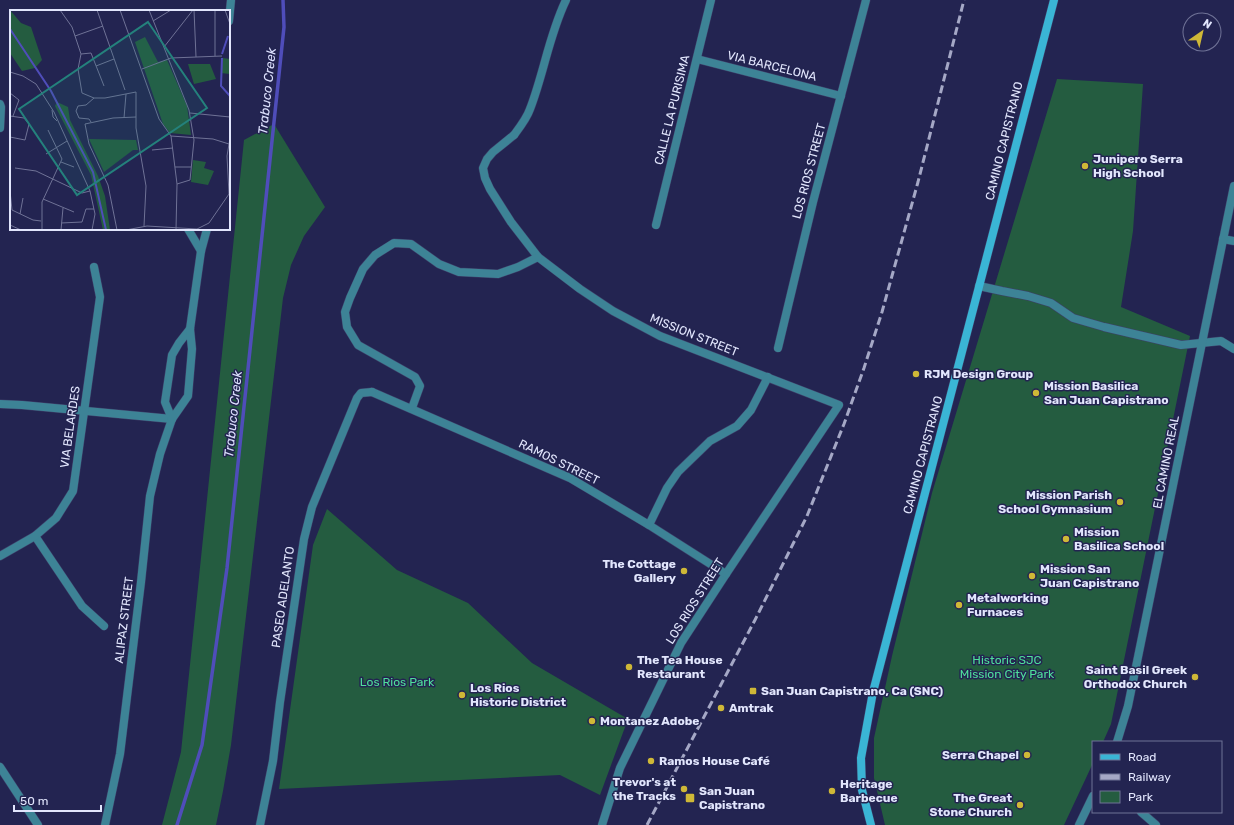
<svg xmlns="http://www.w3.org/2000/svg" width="1234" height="825" viewBox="0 0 1234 825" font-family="Rubik,sans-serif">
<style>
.green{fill:#245c40}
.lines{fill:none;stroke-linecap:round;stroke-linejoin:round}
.stream{stroke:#4f4dba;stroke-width:3.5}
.minor-casing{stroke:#3e3f69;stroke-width:9}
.tertiary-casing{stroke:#3e3f69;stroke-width:9}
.secondary-casing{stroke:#3e3f69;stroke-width:9}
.minor{stroke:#3d8396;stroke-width:8}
.tertiary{stroke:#3d8396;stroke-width:8}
.secondary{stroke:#3ab5d5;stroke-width:8}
.rail{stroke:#a5a8c6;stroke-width:3;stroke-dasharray:8 4;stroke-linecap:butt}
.poi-dot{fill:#cfb837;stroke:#232451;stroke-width:1.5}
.labels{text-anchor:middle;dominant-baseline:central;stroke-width:3;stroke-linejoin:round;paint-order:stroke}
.street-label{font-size:12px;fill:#e2e6fd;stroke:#232451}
.poi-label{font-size:12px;font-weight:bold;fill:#e2e6fd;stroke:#232451;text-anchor:start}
.park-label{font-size:12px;fill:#4fe09b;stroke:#232451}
.water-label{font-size:13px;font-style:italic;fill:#dde1fe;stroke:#232451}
.inset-river{fill:none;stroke:#4f4dba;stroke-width:2}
.inset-road{fill:none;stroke:#6f7296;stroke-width:1}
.view{fill:#24817c;fill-opacity:0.15;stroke:#24817c;stroke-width:2}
.inset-edge{fill:none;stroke:#e2e6fd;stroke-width:2}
</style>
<rect width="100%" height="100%" fill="#232451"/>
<g class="green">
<path d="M1057,79L1143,84L1133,231L1121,307L1190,336L1111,724L1103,742H1093V763L1064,825H885L874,778V738L892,656L932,493Z"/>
<path d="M274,124L325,207L304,236L291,265L283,298L231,745L223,791L216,825H162L181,752L244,140Z"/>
<path d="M327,509L397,570L468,603L532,663L628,719L600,795L560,775L279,789L313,545Z"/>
</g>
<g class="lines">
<path class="stream" d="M177,825L202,745L227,568L284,27L283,0"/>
<g class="minor-casing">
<g id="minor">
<path d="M229,21L231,0"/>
<path d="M697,59L841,96"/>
<path d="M0,104L1,107L0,128"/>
<path d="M514,135L493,152L487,159L483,168L485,178L490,189L511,222L538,257L580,289L613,311L660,336L839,405L726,574L681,643L620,768L602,825"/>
<path d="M656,225L711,0"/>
<path d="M188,229L201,251"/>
<path d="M1223,239L1234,241"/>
<path d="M979,286L1002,291L1028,296L1051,303L1073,318L1104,327L1181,345L1221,341L1234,349"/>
<path d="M778,348L813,202L866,0"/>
<path d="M372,392L570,478L649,525L726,574"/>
<path d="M0,404L22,405L172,419"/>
<path d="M412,408L420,386L415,377L358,345L347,327L345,312L350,298L363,269L375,255L394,243L411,244L439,264L459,272L498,274L518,267L538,257"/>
<path d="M172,419L165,402L172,355L179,343L190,329"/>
<path d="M649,525L667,488L678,472L710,441L737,426L751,410L768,377"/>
<path d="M35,536L82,606L104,626"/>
<path d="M0,556L35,536L56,518L73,491L100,297L94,267"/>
<path d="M0,767L38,825"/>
<path d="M1141,812L1156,825"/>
<path d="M105,825L120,754L141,582L150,496L160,454L172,419L188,396L192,349L190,329L201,251L207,229"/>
</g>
</g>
<g class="tertiary-casing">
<g id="tertiary">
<path d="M514,135C520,127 527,118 530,109C544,73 549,35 566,0"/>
<path d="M1117,742L1128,706L1234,186"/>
<path d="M260,825L273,761L280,702L304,539L312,507L357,398L361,393L372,392"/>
<path d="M1079,825L1093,796"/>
</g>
</g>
<g class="secondary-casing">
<path id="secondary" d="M871,825L862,790L861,758L873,692L1054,0"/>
</g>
<use href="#minor" class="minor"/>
<use href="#tertiary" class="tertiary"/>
<use href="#secondary" class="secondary"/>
<path class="rail" d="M647,825L755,620L807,516L844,424L864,368L882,312L918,182L964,0"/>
</g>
<g class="poi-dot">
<circle cx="1085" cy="166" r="4"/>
<circle cx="916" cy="374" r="4"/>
<circle cx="1036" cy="393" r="4"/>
<circle cx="1120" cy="502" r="4"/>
<circle cx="1066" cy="539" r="4"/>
<circle cx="684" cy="571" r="4"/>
<circle cx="1032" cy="576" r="4"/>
<circle cx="959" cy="605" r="4"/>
<circle cx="629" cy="667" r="4"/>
<circle cx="1195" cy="677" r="4"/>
<rect x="749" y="687" width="8" height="8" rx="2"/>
<circle cx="462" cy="695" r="4"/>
<circle cx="721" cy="708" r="4"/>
<circle cx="592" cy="721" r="4"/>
<circle cx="1027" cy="755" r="4"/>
<circle cx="651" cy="761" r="4"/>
<circle cx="684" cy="789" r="4"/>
<circle cx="832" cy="791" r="4"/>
<rect x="685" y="793" width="10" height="10" rx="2"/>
<circle cx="1020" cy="805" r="4"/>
</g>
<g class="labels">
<g class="street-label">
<text transform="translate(772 66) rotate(14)">VIA BARCELONA</text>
<text transform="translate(672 110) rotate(-76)">CALLE LA PURISIMA</text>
<text transform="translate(1004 141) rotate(-76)">CAMINO CAPISTRANO</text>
<text transform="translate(809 171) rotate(-75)">LOS RIOS STREET</text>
<text transform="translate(694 335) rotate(22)">MISSION STREET</text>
<text transform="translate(70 427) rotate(-82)">VIA BELARDES</text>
<text transform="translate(923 455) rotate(-75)">CAMINO CAPISTRANO</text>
<text transform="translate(559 462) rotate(26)">RAMOS STREET</text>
<text transform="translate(1166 462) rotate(-79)">EL CAMINO REAL</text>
<text transform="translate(283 597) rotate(-82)">PASEO ADELANTO</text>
<text transform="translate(695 601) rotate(-58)">LOS RIOS STREET</text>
<text transform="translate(124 620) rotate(-83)">ALIPAZ STREET</text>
</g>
<g class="poi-label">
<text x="1093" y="159">Junipero Serra<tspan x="1093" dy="14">High School</tspan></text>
<text x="924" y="374">RJM Design Group</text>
<text x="1044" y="386">Mission Basilica<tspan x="1044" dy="14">San Juan Capistrano</tspan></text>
<text x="1112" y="495" text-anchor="end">Mission Parish<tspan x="1112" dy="14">School Gymnasium</tspan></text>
<text x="1074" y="532">Mission<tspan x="1074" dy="14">Basilica School</tspan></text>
<text x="676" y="564" text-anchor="end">The Cottage<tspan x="676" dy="14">Gallery</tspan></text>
<text x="1040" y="569">Mission San<tspan x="1040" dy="14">Juan Capistrano</tspan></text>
<text x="967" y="598">Metalworking<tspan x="967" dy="14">Furnaces</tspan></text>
<text x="637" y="660">The Tea House<tspan x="637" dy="14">Restaurant</tspan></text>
<text x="1187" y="670" text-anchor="end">Saint Basil Greek<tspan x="1187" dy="14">Orthodox Church</tspan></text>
<text x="470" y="688">Los Rios<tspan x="470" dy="14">Historic District</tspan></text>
<text x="761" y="691">San Juan Capistrano, Ca (SNC)</text>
<text x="729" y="708">Amtrak</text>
<text x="600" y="721">Montanez Adobe</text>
<text x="1019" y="755" text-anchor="end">Serra Chapel</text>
<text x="659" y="761">Ramos House Café</text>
<text x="676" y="782" text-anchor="end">Trevor's at<tspan x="676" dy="14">the Tracks</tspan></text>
<text x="840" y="784">Heritage<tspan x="840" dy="14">Barbecue</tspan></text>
<text x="699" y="791">San Juan<tspan x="699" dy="14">Capistrano</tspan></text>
<text x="1012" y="798" text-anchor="end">The Great<tspan x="1012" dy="14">Stone Church</tspan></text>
</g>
<g class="park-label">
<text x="1007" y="660">Historic SJC<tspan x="1007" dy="14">Mission City Park</tspan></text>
<text x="397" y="682">Los Rios Park</text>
</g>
<g class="water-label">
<text transform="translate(267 91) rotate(-84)">Trabuco Creek</text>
<text transform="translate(233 414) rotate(-84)">Trabuco Creek</text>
</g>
</g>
<g transform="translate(10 10)">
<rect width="220" height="220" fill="#232451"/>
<path d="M0,0L11,13L21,17L32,50L25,58L12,61L0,43ZM135,27L148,52L157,50L177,96L181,125L160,123L153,114L125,32ZM213,48L220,49V64L211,63ZM200,54L206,69L184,74L178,54ZM47,92L58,97L60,110L88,166L95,186L100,220H93L81,165L45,96ZM79,129L126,130L128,140H123L94,162ZM183,150L196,152L194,158L204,161L198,175L181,172Z" fill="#245c40"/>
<path class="inset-river" d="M0,19L41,81L83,162L96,220M212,44L218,26M212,48L211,76L220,86"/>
<path class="inset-road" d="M50,0L62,17L71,44L68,59L72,83L84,88H95L126,82V118L136,176L134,216M87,0L115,80M110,0L149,109L161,126L167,174L166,220M139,0L179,100L184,130L180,170L167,174M184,0L186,47M205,0V46M215,0L220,14M143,11L161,0M65,26L93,16M154,37L183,0M71,44L81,43L94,76M86,56L104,49M132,59L161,48L212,46M0,62L13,66L26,74L44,102L80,181L85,204L82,220M0,83L9,90L3,106M42,100L43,107L47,111M180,103L220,107M0,106L14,108L19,114L15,130L0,127M114,108L116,84M81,112L79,109L69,108L66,101L68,96L76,95L84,88M161,126L203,129L219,134M142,140L163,138M36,144L57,131M51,152L64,157M165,157H181M5,158L26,161L72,183L80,181M0,181L2,200L23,210L31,211M33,189L64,202M10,204L13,188M51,213L72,212L76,199H84M0,215L11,220M32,220V192L52,149L38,120M51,220L53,198M107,220L98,175L79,134L75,114L103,108L126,107M116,220L137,216L187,219L199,213L219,184L217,146L220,128"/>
<path class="view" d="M138,12L197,98L67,185L9,99Z"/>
<rect width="220" height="220" class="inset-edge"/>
</g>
<rect x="1092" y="741" width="130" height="72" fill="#232451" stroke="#6f7296"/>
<rect x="1100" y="754" width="20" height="6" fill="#3ab5d5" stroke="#6f7296"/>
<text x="1128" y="761" font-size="12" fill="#e2e6fd">Road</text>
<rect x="1100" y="774" width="20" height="6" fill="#a5a8c6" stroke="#6f7296"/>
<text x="1128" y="781" font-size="12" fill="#e2e6fd">Railway</text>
<rect x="1100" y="791" width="20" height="12" fill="#245c40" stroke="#6f7296"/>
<text x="1128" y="801" font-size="12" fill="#e2e6fd">Park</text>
<g transform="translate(1202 32) rotate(34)"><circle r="19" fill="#232451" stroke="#6f7296"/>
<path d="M0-3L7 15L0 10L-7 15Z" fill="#cfb837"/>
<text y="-6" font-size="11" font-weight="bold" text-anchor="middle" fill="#e2e6fd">N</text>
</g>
<path d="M14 805v6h87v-6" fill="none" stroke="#e2e6fd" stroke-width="2"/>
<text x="20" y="805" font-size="12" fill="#e2e6fd" stroke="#232451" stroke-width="3" paint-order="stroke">50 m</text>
</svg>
